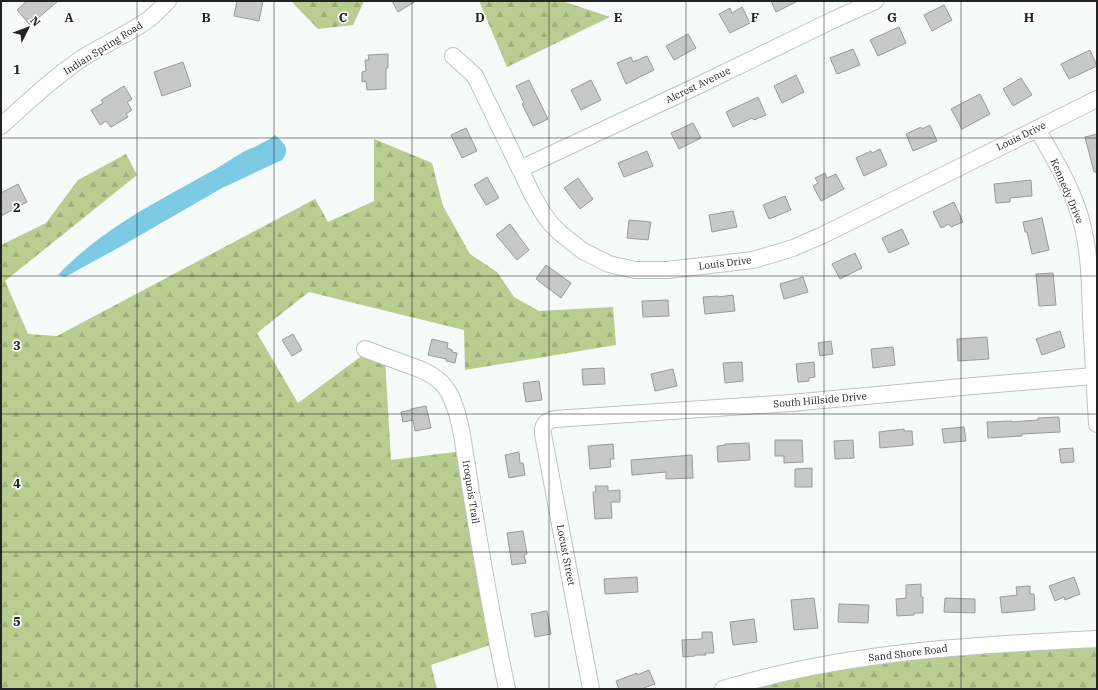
<svg xmlns="http://www.w3.org/2000/svg" width="1098" height="690" viewBox="0 0 1098 690" font-family="'IBM Plex Serif',serif">
<style>
.forest{fill:url(#forest-firs)}
.water{fill:#7ccae3}
.building{fill:#c6cac6;stroke:#989c99}
.lines{fill:none;stroke-linecap:round;stroke-linejoin:round}
.minor-casing{stroke:#bec4c2;stroke-width:18}
.minor{stroke:#fff;stroke-width:16}
.grid{fill:none;stroke:#222424;stroke-width:1;stroke-opacity:0.55}
.labels{text-anchor:middle;dominant-baseline:central;stroke-width:3.5;stroke-linejoin:round;paint-order:stroke}
.street-label{font-size:10px;fill:#222424;stroke:#fff}
.grid-label{font-size:13px;text-anchor:middle;font-weight:bold;fill:#222424;stroke:#fff;stroke-width:3.5;stroke-linejoin:round;paint-order:stroke}
</style>
<defs>
<pattern id="forest-firs" width="22" height="20" patternUnits="userSpaceOnUse"><rect width="22" height="20" fill="#b8cd8f"/><path d="M5 1l3.5 6h-7zM16 11l3.5 6h-7z" fill="#9eb07b"/></pattern>
</defs>
<rect width="100%" height="100%" fill="#f5fbf8"/>
<g class="forest">
<path d="M291,1H364L353,25L318,29Z"/>
<path d="M479,1H562L610,17L507,67Z"/>
<path d="M374,139L432,163L443,206L470,254L497,272L514,297L539,311L613,307L616,345L465,370L464,330L309,292L257,333L298,403L367,352L385,359L391,460L463,451L496,643L431,665L437,689H1V245L46,223L78,180L126,154L137,175L5,281L28,334L57,336L315,199L328,222L374,201Z"/>
<path d="M1097,636V689H754L809,669Z"/>
</g>
<path class="water" d="M275,135C284,143 291,149 282,160L222,188L118,248L65,277L58,275C101,229 160,200 214,170C224,164 233,158 243,152C249,149 256,147 262,143C267,141 271,138 275,135Z"/>
<g class="building">
<path d="M27,1H58L30,25L17,10Z"/>
<path d="M237,1H263L259,21L234,16Z"/>
<path d="M392,1H416L398,12Z"/>
<path d="M771,1H798L776,12Z"/>
<path d="M944,5L952,20L932,31L924,15Z"/>
<path d="M742,7L750,23L730,33L719,14L730,8L732,13Z"/>
<path d="M899,27L906,43L878,56L870,40Z"/>
<path d="M688,34L696,48L674,60L666,46Z"/>
<path d="M853,49L860,65L837,74L830,58Z"/>
<path d="M1090,50L1097,66L1069,79L1061,64Z"/>
<path d="M388,54V68H386V89L367,90L366,81L362,82V72L366,71L365,60H369L368,55Z"/>
<path d="M647,56L654,70L626,84L617,63L631,57L633,62Z"/>
<path d="M183,62L191,86L162,96L154,72Z"/>
<path d="M796,75L804,92L782,103L774,86Z"/>
<path d="M1021,78L1032,95L1013,106L1003,89Z"/>
<path d="M529,80L548,119L533,126L522,104L524,103L516,86Z"/>
<path d="M591,80L601,100L581,110L571,90Z"/>
<path d="M124,86L132,99L127,102L132,110L126,114L128,117L111,127L106,121L100,125L91,110L103,103L101,100Z"/>
<path d="M980,94L990,114L962,129L951,109Z"/>
<path d="M758,97L766,115L754,120L752,118L733,127L726,112Z"/>
<path d="M693,123L701,138L679,149L671,133Z"/>
<path d="M930,125L937,141L913,151L906,134L921,127L922,129Z"/>
<path d="M466,128L477,151L462,158L451,135Z"/>
<path d="M1097,134V172H1094L1085,137Z"/>
<path d="M880,149L887,165L864,176L856,158L871,151L872,153Z"/>
<path d="M647,151L653,166L624,177L618,163Z"/>
<path d="M825,173L827,178L836,174L844,189L821,201L813,186L818,183L815,178Z"/>
<path d="M487,177L499,198L486,205L474,185Z"/>
<path d="M578,178L593,199L580,209L564,188Z"/>
<path d="M1031,180L1032,196L1010,198V202L996,203L994,184Z"/>
<path d="M18,184L27,202L1,216V193Z"/>
<path d="M785,196L791,210L769,219L763,205Z"/>
<path d="M954,202L963,222L951,227L949,224L941,228L933,212Z"/>
<path d="M733,211L737,227L712,232L709,215Z"/>
<path d="M1042,218L1049,250L1032,254L1027,232H1025L1023,222Z"/>
<path d="M629,220L651,222L648,240L627,238Z"/>
<path d="M510,224L529,250L517,260L496,235Z"/>
<path d="M902,229L909,244L889,253L882,238Z"/>
<path d="M855,253L862,268L840,279L832,264Z"/>
<path d="M546,265L571,283L561,298L536,279Z"/>
<path d="M1053,273L1056,305L1039,306L1036,274Z"/>
<path d="M803,277L808,292L784,299L780,284Z"/>
<path d="M733,295L735,311L705,314L703,297L718,296V297Z"/>
<path d="M668,300L669,316L643,317L642,301Z"/>
<path d="M1060,331L1065,347L1042,355L1036,339Z"/>
<path d="M293,334L302,350L292,356L282,340Z"/>
<path d="M987,337L989,359L958,361L957,339Z"/>
<path d="M432,339L448,343L447,348L452,350V352L457,353L455,363L446,361V359L428,355Z"/>
<path d="M831,341L833,354L820,356L818,343Z"/>
<path d="M893,347L895,365L873,368L871,349Z"/>
<path d="M742,362L743,381L725,383L723,363Z"/>
<path d="M814,362L815,377L809,378V381L798,382L796,364Z"/>
<path d="M604,368L605,384L583,385L582,369Z"/>
<path d="M673,369L677,386L655,391L651,374Z"/>
<path d="M539,381L542,400L526,402L523,383Z"/>
<path d="M426,406L431,428L415,431L413,420L403,422L401,412L411,410V409Z"/>
<path d="M1059,417L1060,432L1022,434V436L988,438L987,422L1012,421V422L1038,420V418Z"/>
<path d="M964,427L966,441L944,443L942,429Z"/>
<path d="M904,429V431H912L913,445L880,448L879,432Z"/>
<path d="M775,440H802L803,462L784,463V456H775Z"/>
<path d="M853,440L854,458L835,459L834,441Z"/>
<path d="M749,443L750,460L718,462L717,446L725,445V444Z"/>
<path d="M613,444L614,459H610L611,467L590,469L588,446Z"/>
<path d="M1073,448L1074,462L1061,463L1059,449Z"/>
<path d="M519,452L520,463H523L525,475L509,478L505,455Z"/>
<path d="M692,455L693,478L666,479V472L632,475L631,460Z"/>
<path d="M812,468V487H795V469Z"/>
<path d="M595,486H608V491L620,490V502H611L612,518L595,519L593,492H596Z"/>
<path d="M523,531L527,554L524,555L526,563L512,565L507,533Z"/>
<path d="M637,577L638,592L605,594L604,579Z"/>
<path d="M1074,577L1080,594L1065,600L1064,597L1055,601L1049,586Z"/>
<path d="M921,584V597H923V613H914V615L897,616L896,599L906,598V585Z"/>
<path d="M1030,586V594H1034L1035,610L1002,613L1000,597L1017,595L1016,587Z"/>
<path d="M814,598L818,628L794,630L791,600Z"/>
<path d="M945,598L975,599V613L944,612Z"/>
<path d="M839,604L869,605L868,623L838,622Z"/>
<path d="M547,611L551,634L535,637L531,614Z"/>
<path d="M754,619L757,642L733,645L730,622Z"/>
<path d="M702,632H712L714,653H705L706,655H695V656L683,657L682,640L702,639Z"/>
<path d="M649,670L655,684L641,689H619L616,681L637,673V675Z"/>
</g>
<g class="lines">
<g class="minor-casing">
<g id="minor">
<path d="M453,56L475,76L533,196L543,213L551,224L560,233L583,251L609,264L635,270H667L753,260L793,248L823,235L1097,99"/>
<path d="M1,126C28,102 54,77 84,57C104,45 125,35 145,22C154,16 161,8 168,1"/>
<path d="M1037,129C1054,158 1076,194 1083,228C1090,257 1090,288 1091,318C1093,354 1095,389 1097,424"/>
<path d="M520,169L695,87L833,20L875,1"/>
<path d="M365,349L422,370C434,376 444,382 450,395C459,413 462,434 465,454C468,470 470,487 473,504C483,566 494,628 507,689"/>
<path d="M591,689L543,434C542,425 546,421 555,419L791,403L973,386L1094,376"/>
<path d="M723,689C844,652 971,645 1097,639"/>
</g>
</g>
<use href="#minor" class="minor"/>
</g>
<path class="grid" d="M137,1V689M274,1V689M412,1V689M549,1V689M686,1V689M824,1V689M961,1V689M1,138H1097M1,276H1097M1,414H1097M1,552H1097"/>
<g class="labels">
<g class="street-label">
<text transform="translate(103 48) rotate(-32)">Indian Spring Road</text>
<text transform="translate(698 85) rotate(-26)">Alcrest Avenue</text>
<text transform="translate(1021 136) rotate(-26)">Louis Drive</text>
<text transform="translate(1067 191) rotate(67)">Kennedy Drive</text>
<text transform="translate(725 263) rotate(-7)">Louis Drive</text>
<text transform="translate(820 400) rotate(-5)">South Hillside Drive</text>
<text transform="translate(471 492) rotate(81)">Iroquois Trail</text>
<text transform="translate(566 555) rotate(79)">Locust Street</text>
<text transform="translate(908 653) rotate(-7)">Sand Shore Road</text>
</g>
</g>
<g class="grid-label">
<text x="69" y="22">A</text>
<text x="206" y="22">B</text>
<text x="343" y="22">C</text>
<text x="480" y="22">D</text>
<text x="618" y="22">E</text>
<text x="755" y="22">F</text>
<text x="892" y="22">G</text>
<text x="1029" y="22">H</text>
<text x="17" y="74">1</text>
<text x="17" y="212">2</text>
<text x="17" y="350">3</text>
<text x="17" y="488">4</text>
<text x="17" y="626">5</text>
</g>
<rect width="1098" height="690" fill="none" stroke="#222424" stroke-width="4"/>
<g transform="translate(28 28) rotate(48)" stroke="#ffffff" stroke-width="3" paint-order="stroke">
<path d="M0-3L7 15L0 10L-7 15Z" fill="#222424"/>
<text y="-6" font-size="11" font-weight="bold" text-anchor="middle" fill="#222424">N</text>
</g>
</svg>
